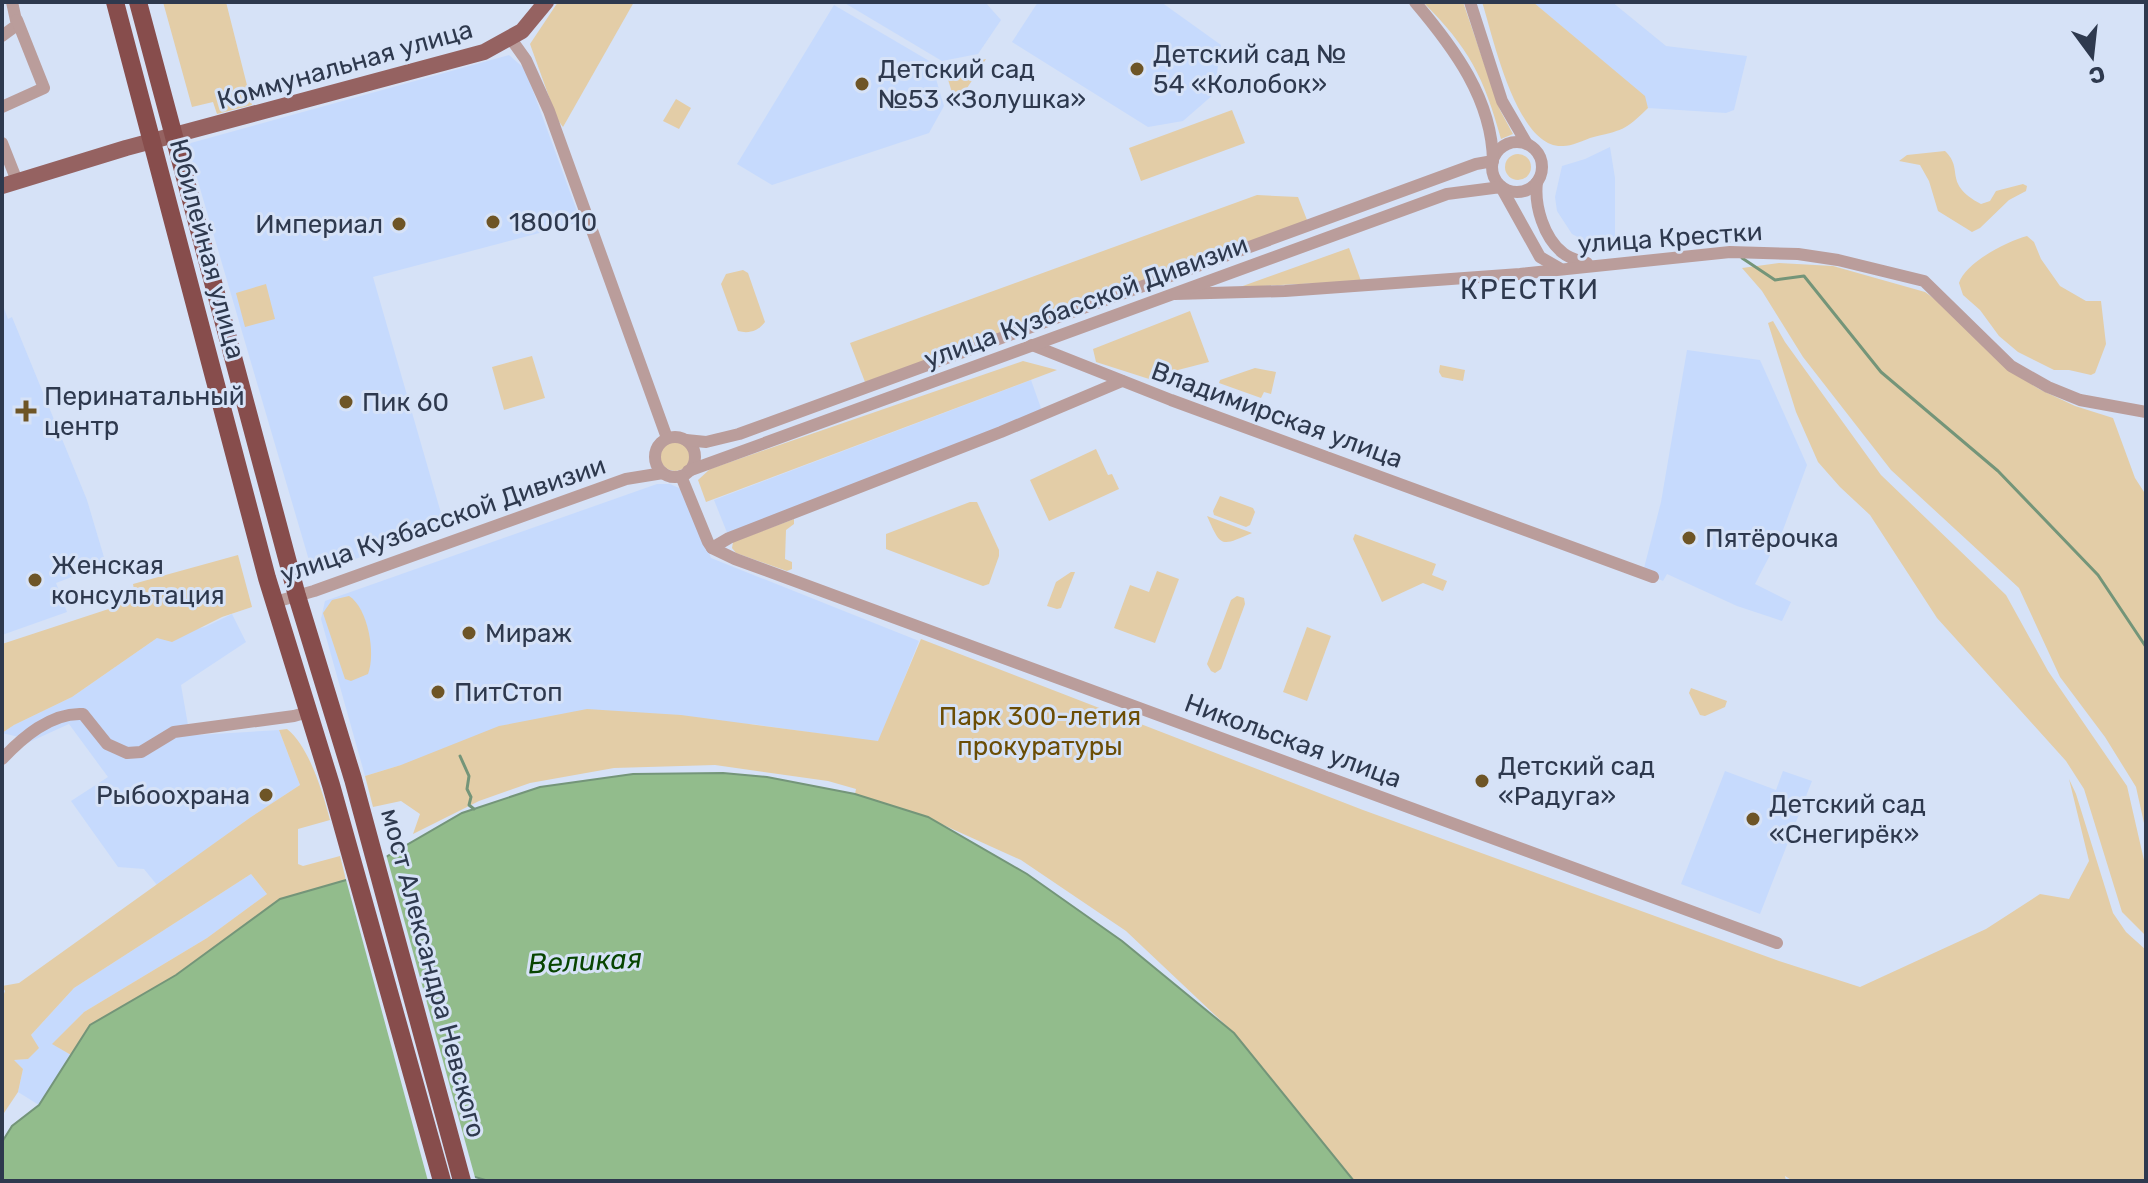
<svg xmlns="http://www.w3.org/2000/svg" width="2148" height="1183" viewBox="0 0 2148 1183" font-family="Rubik,sans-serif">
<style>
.built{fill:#c6dafd}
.green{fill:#e3cda7}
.water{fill:#92bc8c;stroke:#749579;stroke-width:2}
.pier{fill:#d6e2f7}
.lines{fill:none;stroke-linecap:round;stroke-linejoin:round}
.stream{stroke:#749579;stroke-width:3}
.minor{stroke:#ba9d9b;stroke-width:12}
.major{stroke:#956261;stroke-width:16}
.highway{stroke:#874d4c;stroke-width:18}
.poi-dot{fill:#6e5526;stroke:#d6e2f7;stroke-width:3}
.labels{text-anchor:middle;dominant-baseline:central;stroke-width:6;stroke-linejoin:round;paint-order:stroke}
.poi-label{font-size:26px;fill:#2e394e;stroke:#d6e2f7;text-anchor:start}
.street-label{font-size:26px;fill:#2e394e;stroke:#d6e2f7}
.park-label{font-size:26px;fill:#6b4d05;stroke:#d6e2f7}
.neighbourhood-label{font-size:28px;letter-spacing:2px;fill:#2e394e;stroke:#d6e2f7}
.water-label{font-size:28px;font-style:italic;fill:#084502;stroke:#d6e2f7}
</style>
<rect width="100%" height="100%" fill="#d6e2f7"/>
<g class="built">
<path d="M843,2H985L1001,20L978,54L942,61Z"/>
<path d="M1038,2H1161L1221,45L1214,94L1183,121L1148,127L1012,42Z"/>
<path d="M1533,2H1612L1666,46L1747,56L1734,110L1726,113L1648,108L1644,96Z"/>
<path d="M834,5L931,62L944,106L929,133L772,185L737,164Z"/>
<path d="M509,55L525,69L581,222L373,277L445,527L313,574L187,144Z"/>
<path d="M1610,147L1615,178V246L1589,243L1572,234L1557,211L1555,197L1562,166L1585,159Z"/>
<path d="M2,303L8,319L12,317L87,500L106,564L56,583L67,612L2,635Z"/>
<path d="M1687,350L1760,360L1807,465L1783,530L1755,584L1791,602L1782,621L1737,606L1667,574L1663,581L1643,572L1661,502Z"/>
<path d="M1031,380L1042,411L728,535L714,500Z"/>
<path d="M657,484H670L679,488L685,496L711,558L919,641L879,742L752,724L401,765L365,776L321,619L325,601Z"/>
<path d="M232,614L246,642L181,685L188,725L180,736L279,730L300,785L251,817L157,885L144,869L118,867L71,801L108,777L69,724L25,744L23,738L2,733L14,725L72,697L157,638L205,627Z"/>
<path d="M1725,771L1776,790L1783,771L1812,781L1760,914L1681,884Z"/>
<path d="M251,874L267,894L207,938L84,1012L53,1044L71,1055L39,1105L18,1092L23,1069L13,1060L28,1059L31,1035L74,988Z"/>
</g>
<g class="green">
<path d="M163,2H226L252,105L217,114L213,102L192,107Z"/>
<path d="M558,2H634L563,127L557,119L530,44Z"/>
<path d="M1423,2H1463L1500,110L1513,134L1501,139C1484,77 1469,48 1423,2Z"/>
<path d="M1482,2H1533L1645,96L1648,108C1625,131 1622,130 1590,138C1582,141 1570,147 1561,146C1516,146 1493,36 1482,2Z"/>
<path d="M986,59L956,105L944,67Z"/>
<path d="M676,99L691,108L679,129L663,121Z"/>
<path d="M1232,110L1245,143L1141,181L1129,148Z"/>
<path d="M1945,151C1965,170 1942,183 1981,204L1990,201L1996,191L2023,184L2027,186L2026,191L2009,200L1980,228L1972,232L1938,211L1929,181L1920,165L1899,161L1907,155Z"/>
<circle cx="1518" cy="167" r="13"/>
<path d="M1257,195L1298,197L1309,225L865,382L850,343Z"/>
<path d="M2027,236L2034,242L2041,259L2060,286L2086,301H2101L2106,344L2095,373L2091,375L2069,370H2054L2018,352L1999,336L1980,310L1963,295L1959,283C1965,263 2007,241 2027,236Z"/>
<path d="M1349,248L1361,281L1240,287Z"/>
<path d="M1779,263L1833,266L1925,292L1946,307L2008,369L2039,389L2075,406L2113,418L2135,478L2146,495V832L2136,787L2105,737L2060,677L2019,588L1891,470L1803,357L1762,291L1742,268Z"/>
<path d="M743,270L748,273L765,322C758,331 749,334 738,331L721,284L726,274Z"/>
<path d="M266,284L275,319L245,327L236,293Z"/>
<path d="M1190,311L1209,362L1178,370L1171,386L1096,362L1093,349Z"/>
<path d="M1773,321L1785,342L1881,475L2006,595L2048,671L2127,786L2146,869V936L2122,912L2084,789L2066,761L1937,618L1870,515L1840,487L1818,462L1796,412L1768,323Z"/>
<path d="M532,356L545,398L504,410L492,367Z"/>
<path d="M1023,361L1057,370L706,502L698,480L710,469Z"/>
<path d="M1440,365L1465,370L1463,381L1442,377L1439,372Z"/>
<path d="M1255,368L1276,372L1271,394L1264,392L1261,398L1219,383L1220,380Z"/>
<circle cx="675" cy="456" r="15"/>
<path d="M1096,449L1108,475L1112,474L1119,489L1049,521L1030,480Z"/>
<path d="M1220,496L1253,508L1255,512L1250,525L1246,527L1214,515L1213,511Z"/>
<path d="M970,502H977L999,550V556L989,584L983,586L886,549V534Z"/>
<path d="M1207,516L1252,533C1220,547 1221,547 1207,516Z"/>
<path d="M794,519V524L786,530L785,559L792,562V569L787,571L736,553L732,548L733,542Z"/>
<path d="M1355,534L1436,564L1432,575L1447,581L1443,591L1423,583L1382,602L1353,539Z"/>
<path d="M238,555L252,607L222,617L172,642L157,638L72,697L14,725L2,733V644L136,600L133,584Z"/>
<path d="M1157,571L1179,579L1155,643L1114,628L1130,585L1149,592Z"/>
<path d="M1071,572H1075L1061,608L1057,609L1047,606L1056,582Z"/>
<path d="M349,596C368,608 376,653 368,674L351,681L345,679L323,613L332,600Z"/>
<path d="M1237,596L1244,598L1245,604L1221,669L1215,673L1211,671L1207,664L1231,600Z"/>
<path d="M1307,627L1331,636L1307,701L1283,692Z"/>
<path d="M921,639L1363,810L1779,961L1860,987L1986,929L2040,894L2069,899L2089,861L2069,779L2076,794L2113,913L2126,932L2146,950V1181H1793L1785,1176L1786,1181H1354L1234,1033L1126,931L1021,860L928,818L855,794L856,789L828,781L715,765L614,768L530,783L479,801L413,834L420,814L401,801L373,807L365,776L401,765L499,726L587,709L681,715L878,741Z"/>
<path d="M1691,688L1727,701L1725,707L1705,716L1700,715L1689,693Z"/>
<path d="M287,729C309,746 323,793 330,820L298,829V864L303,866L340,856L346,880L280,900L176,975L90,1025L71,1055L52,1044L84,1012L207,938L267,894L251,874L74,988L31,1035L39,1048L28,1059L14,1060L23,1069L18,1092L2,1116V1000L5,991L2,986L19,983L251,817L300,785L279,730Z"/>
</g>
<path class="water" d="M723,773L767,777L855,794L928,817L1027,874L1122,941L1234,1033L1354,1181H489L475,1177L459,1181H2V1142L12,1126L39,1105L90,1025L176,975L280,899L346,880L462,813L540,787L633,774Z"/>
<path class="pier" d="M386,854L476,1181H428L345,876Z"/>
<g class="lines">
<g class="stream">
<path d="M1722,231L1729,242"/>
<path d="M1742,258L1775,280L1804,276L1881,372L1998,471L2098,575L2146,647"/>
<path d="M460,756L469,776L467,789L471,797L469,805L474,809"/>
</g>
<g class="minor">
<path d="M1470,2L1502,101L1527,144"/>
<path d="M2,36L17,25L12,2"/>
<path d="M511,39L526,60L549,111L667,438"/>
<path d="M2,107L44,88L17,20"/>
<circle cx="1517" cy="167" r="25"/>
<path d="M2,143L17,181"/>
<path d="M1537,182C1534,206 1544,238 1563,253C1570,259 1578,260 1587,263"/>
<path d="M1175,294L1285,291L1520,274L1730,252L1798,254L1838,260L1924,281L2011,366L2048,387L2080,400L2146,412"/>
<path d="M1032,345L1171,400L1653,577"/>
<circle cx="675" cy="457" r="20"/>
<path d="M686,440L706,442L739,434L1476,164L1493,161C1492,99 1454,48 1415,2"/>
<path d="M688,471L1447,194L1501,187L1540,257L1559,268"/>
<path d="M681,476L708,542L712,548L735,559L1777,943"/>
<path d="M712,548L729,538L1001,432L1122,381"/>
<path d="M275,602L314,591L626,479L663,473"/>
<path d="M2,759C22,738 51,712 83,714L107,744L127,753L141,752L174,732L294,716L308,712"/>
</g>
<path class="major" d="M2,186L126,148L484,52L522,31L546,2"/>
<g class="highway">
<path d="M115,2L267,578L331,785L442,1181"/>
<path d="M138,2L297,596L353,779L462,1181"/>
</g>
</g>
<g class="poi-dot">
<circle cx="1137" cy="69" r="8"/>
<circle cx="862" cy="84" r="8"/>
<circle cx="493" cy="222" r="8"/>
<circle cx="399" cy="224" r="8"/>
<circle cx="346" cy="402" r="8"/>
<path d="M22 399h8v8h8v8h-8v8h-8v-8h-8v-8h8z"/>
<circle cx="1689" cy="538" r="8"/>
<circle cx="35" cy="580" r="8"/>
<circle cx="469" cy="633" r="8"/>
<circle cx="438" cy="692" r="8"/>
<circle cx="1482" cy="781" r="8"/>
<circle cx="266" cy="795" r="8"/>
<circle cx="1753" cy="819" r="8"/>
</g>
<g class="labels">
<g class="poi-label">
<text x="1153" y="54">Детский сад №<tspan x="1153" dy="30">54 «Колобок»</tspan></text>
<text x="878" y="69">Детский сад<tspan x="878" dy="30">№53 «Золушка»</tspan></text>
<text x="509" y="222">180010</text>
<text x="383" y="224" text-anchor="end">Империал</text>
<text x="44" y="396">Перинатальный<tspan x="44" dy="30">центр</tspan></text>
<text x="362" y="402">Пик 60</text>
<text x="1705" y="538">Пятёрочка</text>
<text x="51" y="565">Женская<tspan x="51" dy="30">консультация</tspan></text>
<text x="485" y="633">Мираж</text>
<text x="454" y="692">ПитСтоп</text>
<text x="1498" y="766">Детский сад<tspan x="1498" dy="30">«Радуга»</tspan></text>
<text x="250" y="795" text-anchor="end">Рыбоохрана</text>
<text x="1769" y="804">Детский сад<tspan x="1769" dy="30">«Снегирёк»</tspan></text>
</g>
<g class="street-label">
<text transform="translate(345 65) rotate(-16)">Коммунальная улица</text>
<text transform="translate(1670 238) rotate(-4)">улица Крестки</text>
<text transform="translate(207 249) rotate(75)">Юбилейная улица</text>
<text transform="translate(1086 302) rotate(-20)">улица Кузбасской Дивизии</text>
<text transform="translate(1277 415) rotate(20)">Владимирская улица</text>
<text transform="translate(443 520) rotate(-19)">улица Кузбасской Дивизии</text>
<text transform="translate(1293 741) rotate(20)">Никольская улица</text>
<text transform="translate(433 973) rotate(75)">мост Александра Невского</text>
</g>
<g class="park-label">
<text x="1040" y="716">Парк 300-летия<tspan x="1040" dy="30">прокуратуры</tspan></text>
</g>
<g class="neighbourhood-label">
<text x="1530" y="289">КРЕСТКИ</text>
</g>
<g class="water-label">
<text transform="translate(585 961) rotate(-3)">Великая</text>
</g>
</g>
<rect width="2148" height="1183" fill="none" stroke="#2e394e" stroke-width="8"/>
<g transform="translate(2092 56) rotate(165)" stroke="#d6e2f7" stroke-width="6" paint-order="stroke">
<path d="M0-6L14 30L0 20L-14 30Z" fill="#2e394e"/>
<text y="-12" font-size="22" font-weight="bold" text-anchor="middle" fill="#2e394e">С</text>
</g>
</svg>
